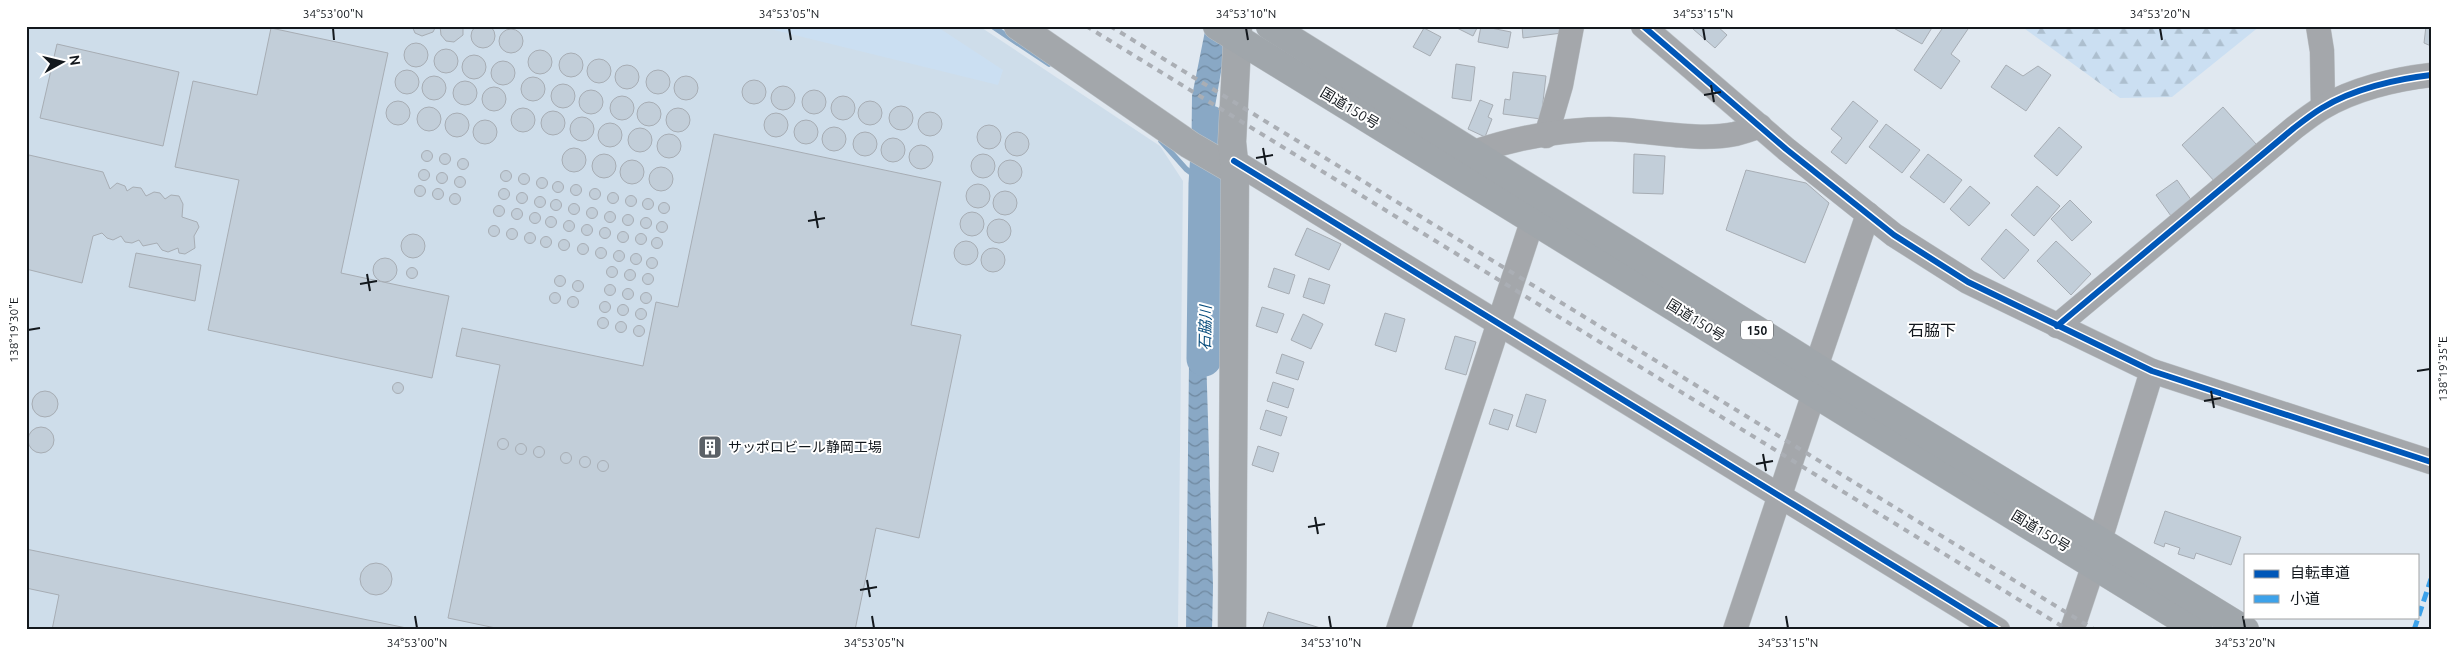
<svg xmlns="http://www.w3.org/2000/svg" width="2457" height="656" viewBox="0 0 2457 656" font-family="Ubuntu,'Noto Sans JP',sans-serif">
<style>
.built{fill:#ceddea}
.green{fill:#cbdff2}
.forest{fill:url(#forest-firs)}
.water{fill:url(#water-waves)}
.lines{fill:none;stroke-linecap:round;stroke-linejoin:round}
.stream{stroke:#89a8c5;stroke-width:5.5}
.river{stroke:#89a8c5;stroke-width:35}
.building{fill:#c2ced9;stroke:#a7adb4}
.street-casing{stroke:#bdc3c8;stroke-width:25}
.secondary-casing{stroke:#bdc3c8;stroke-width:29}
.highway-casing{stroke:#bdc3c8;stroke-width:29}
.street{stroke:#a4a7ab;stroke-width:24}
.secondary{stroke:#a3a7ab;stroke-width:28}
.highway{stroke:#a0a6ab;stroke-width:28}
.rail{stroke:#aaaeb4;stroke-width:4;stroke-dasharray:6 6;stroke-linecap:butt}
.quiet{stroke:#3da2ea;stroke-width:5;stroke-dasharray:10 5;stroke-linecap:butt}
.cycleway-casing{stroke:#fff;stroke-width:9}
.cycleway{stroke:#0057b8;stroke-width:6}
.ticks{fill:none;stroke:#13181d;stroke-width:2}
.labels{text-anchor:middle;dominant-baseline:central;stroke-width:4;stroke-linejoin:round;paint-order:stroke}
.shield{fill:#fff;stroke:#5a5d61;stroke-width:1}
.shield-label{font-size:12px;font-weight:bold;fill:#13181d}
.street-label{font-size:14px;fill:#13181d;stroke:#fff}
.poi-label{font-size:14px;fill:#13181d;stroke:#fff;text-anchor:start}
.water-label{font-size:15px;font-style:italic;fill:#064b7b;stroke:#fff}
.quarter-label{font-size:16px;fill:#13181d;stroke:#fff}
.neatline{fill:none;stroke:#13181d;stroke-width:2}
.ticks-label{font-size:12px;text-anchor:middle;fill:#13181d}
</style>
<defs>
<pattern id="forest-firs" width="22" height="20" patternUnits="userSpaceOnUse" patternTransform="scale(1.25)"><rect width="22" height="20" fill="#cbdff2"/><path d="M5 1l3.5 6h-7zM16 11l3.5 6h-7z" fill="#adbfcf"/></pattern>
<pattern id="water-waves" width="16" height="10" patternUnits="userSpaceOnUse" patternTransform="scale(1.25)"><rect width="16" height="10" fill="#89a8c5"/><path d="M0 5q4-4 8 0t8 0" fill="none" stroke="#6f889f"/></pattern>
</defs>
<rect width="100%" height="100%" fill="#e0e8f0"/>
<path class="built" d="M26,26H979L1160,146L1183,181L1178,630H26Z"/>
<path class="green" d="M758,26H936L1003,70L998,85Z"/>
<path class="forest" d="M2021,26H2260L2172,97L2120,98Z"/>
<path class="water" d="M1206,26H1229L1201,187L1213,586L1212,630H1186L1192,96Z"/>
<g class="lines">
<g class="stream">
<path d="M992,26L1049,64"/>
<path d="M1161,141L1186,169L1206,184"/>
</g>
<path class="river" d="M1204,359L1206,184L1210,123"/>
</g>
<g class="building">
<circle cx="483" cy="36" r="12"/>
<path d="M412,26H436L433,32L422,36L415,33Z"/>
<path d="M440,26H463V35L454,42L446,41L441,35Z"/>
<path d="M1453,26H1478L1473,36Z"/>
<path d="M1481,26L1511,32L1508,48L1478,42Z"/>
<path d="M1522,26H1561L1562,33L1523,38Z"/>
<path d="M1695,26H1717L1727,35L1715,48L1693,29Z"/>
<path d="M1890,26H1933L1922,44Z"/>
<path d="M1944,26H1964L1968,29L1951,54L1960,61L1941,89L1914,70Z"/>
<path d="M2426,26H2431V46L2424,43Z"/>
<path d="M271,28L388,53L341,273L449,296L432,378L208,330L239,180L175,167L193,81L257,95Z"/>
<path d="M1424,28L1441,37L1430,56L1413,47Z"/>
<circle cx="511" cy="41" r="12"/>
<circle cx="416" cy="55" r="12"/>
<path d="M57,44L179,72L163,146L40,118Z"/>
<circle cx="446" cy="61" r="12"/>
<circle cx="540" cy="62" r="12"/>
<circle cx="571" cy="65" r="12"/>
<circle cx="474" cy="67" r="12"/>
<circle cx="599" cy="71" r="12"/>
<circle cx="503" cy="73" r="12"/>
<path d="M1456,64L1475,67L1471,101L1452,98Z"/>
<circle cx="627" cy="77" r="12"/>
<path d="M2006,65L2023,76L2038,66L2051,75L2026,111L1991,87Z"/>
<circle cx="658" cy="82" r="12"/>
<circle cx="407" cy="82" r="12"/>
<path d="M1513,72L1546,76L1541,119L1503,114L1505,99L1510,100Z"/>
<circle cx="686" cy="88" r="12"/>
<circle cx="434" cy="88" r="12"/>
<circle cx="533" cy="89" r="12"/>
<circle cx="754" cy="92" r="12"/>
<circle cx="465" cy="93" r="12"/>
<circle cx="563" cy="96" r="12"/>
<circle cx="783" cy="98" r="12"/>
<circle cx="494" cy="99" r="12"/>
<circle cx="814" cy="102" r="12"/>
<circle cx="591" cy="102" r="12"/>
<circle cx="843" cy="108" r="12"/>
<circle cx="622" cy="108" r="12"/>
<path d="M1480,100L1493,105L1488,117L1492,119L1485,137L1468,129Z"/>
<circle cx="398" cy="113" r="12"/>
<circle cx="870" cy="113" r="12"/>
<path d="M1853,101L1878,121L1846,164L1831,152L1842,138L1831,129Z"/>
<circle cx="649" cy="114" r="12"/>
<circle cx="901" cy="118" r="12"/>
<circle cx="429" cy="119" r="12"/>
<path d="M2223,107L2256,144L2215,182L2182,145Z"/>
<circle cx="678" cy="120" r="12"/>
<circle cx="523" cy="120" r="12"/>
<circle cx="553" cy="123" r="12"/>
<circle cx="930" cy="124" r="12"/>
<circle cx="457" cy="125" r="12"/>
<circle cx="776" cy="125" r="12"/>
<circle cx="582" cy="129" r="12"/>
<circle cx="485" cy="132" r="12"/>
<circle cx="806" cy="132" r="12"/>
<circle cx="610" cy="135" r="12"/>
<path d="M1886,124L1920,150L1902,173L1869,147Z"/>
<circle cx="989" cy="137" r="12"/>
<circle cx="834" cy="139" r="12"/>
<path d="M2059,127L2082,147L2057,176L2034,156Z"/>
<circle cx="640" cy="140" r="12"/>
<circle cx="1017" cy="144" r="12"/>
<circle cx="865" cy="144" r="12"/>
<circle cx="669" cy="146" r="12"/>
<path d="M714,134L941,182L911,325L961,335L919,538L876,528L855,630H505L448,618L500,365L456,356L462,328L643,366L656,302L678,307Z"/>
<circle cx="893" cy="150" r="12"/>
<circle cx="921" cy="157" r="12"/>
<circle cx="574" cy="160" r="12"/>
<circle cx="427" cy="156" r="5.5"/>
<circle cx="445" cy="159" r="5.5"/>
<circle cx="983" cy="166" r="12"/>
<circle cx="604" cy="166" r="12"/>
<path d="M1634,154L1665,156L1663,194L1633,193Z"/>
<path d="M1928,154L1962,180L1944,203L1910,177Z"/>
<path d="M29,155L103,172L110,189L117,183L125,186L127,191L133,187L141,188L146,196L154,192L160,193L165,199L171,195L179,196L183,204L182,217L197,222L199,227L194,236L195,248L185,254L179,253L178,248L168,252L162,250L157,243L143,246L139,240L132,243L125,242L121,236L113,240L107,238L102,233L93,236L82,283L26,269V169Z"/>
<circle cx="463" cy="164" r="5.5"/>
<circle cx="632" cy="172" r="12"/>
<circle cx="1010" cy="172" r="12"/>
<circle cx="661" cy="179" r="12"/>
<circle cx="424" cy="175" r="5.5"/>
<path d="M1746,170L1806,183L1829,203L1805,263L1726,230Z"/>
<circle cx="506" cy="176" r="5.5"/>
<circle cx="442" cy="178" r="5.5"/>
<circle cx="524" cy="179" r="5.5"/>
<circle cx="460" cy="182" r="5.5"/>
<circle cx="542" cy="183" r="5.5"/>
<path d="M2177,180L2192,201L2171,216L2156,195Z"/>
<circle cx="558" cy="187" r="5.5"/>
<circle cx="978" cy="196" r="12"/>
<circle cx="576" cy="190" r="5.5"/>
<circle cx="420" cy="191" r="5.5"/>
<path d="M1970,186L1990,203L1969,226L1950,209Z"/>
<path d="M2037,186L2060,206L2034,236L2011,215Z"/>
<circle cx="504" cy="194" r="5.5"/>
<circle cx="595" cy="194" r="5.5"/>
<circle cx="438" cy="194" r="5.5"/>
<circle cx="1005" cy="203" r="12"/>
<circle cx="522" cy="198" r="5.5"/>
<circle cx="613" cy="198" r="5.5"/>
<circle cx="455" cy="199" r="5.5"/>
<circle cx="631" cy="201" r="5.5"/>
<circle cx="540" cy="202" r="5.5"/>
<circle cx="648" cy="204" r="5.5"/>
<circle cx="556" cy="205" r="5.5"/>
<path d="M2070,200L2092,222L2072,241L2051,219Z"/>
<circle cx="664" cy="208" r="5.5"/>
<circle cx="574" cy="209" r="5.5"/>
<circle cx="499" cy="211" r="5.5"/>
<circle cx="592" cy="213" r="5.5"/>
<circle cx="517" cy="214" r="5.5"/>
<circle cx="610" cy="217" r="5.5"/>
<circle cx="972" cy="224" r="12"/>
<circle cx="535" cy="218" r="5.5"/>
<circle cx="628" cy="220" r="5.5"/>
<circle cx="551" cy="222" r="5.5"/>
<circle cx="646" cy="223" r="5.5"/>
<circle cx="999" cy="231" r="12"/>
<circle cx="569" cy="226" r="5.5"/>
<circle cx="662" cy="227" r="5.5"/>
<circle cx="587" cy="230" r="5.5"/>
<circle cx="494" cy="231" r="5.5"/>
<circle cx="605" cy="233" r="5.5"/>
<path d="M1307,228L1341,244L1329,270L1295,255Z"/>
<circle cx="512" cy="234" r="5.5"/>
<path d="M2006,229L2029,250L2004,279L1981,259Z"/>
<circle cx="623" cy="237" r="5.5"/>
<circle cx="530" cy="238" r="5.5"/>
<circle cx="641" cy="239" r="5.5"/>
<circle cx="413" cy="246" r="12"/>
<circle cx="546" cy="242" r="5.5"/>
<circle cx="657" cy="243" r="5.5"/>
<circle cx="564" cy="245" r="5.5"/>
<circle cx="966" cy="253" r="12"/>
<path d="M2056,241L2091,274L2071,295L2037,261Z"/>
<circle cx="583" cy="249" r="5.5"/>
<circle cx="601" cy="253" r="5.5"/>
<circle cx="993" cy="260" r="12"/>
<circle cx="619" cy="256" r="5.5"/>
<path d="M136,253L201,265L195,301L129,287Z"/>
<circle cx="636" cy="259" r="5.5"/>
<circle cx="652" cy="263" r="5.5"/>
<circle cx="385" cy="270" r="12"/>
<circle cx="612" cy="272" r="5.5"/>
<circle cx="412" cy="273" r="5.5"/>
<path d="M1274,268L1295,275L1289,294L1268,287Z"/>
<circle cx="630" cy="275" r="5.5"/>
<circle cx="648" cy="279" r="5.5"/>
<circle cx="560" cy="281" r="5.5"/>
<path d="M1309,278L1330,285L1324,304L1303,297Z"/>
<circle cx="578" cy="286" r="5.5"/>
<circle cx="610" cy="290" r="5.5"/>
<circle cx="628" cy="294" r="5.5"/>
<circle cx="646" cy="298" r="5.5"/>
<circle cx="555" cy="298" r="5.5"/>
<circle cx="573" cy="302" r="5.5"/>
<circle cx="605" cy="307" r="5.5"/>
<circle cx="623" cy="310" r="5.5"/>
<path d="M1262,307L1284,314L1277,333L1256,326Z"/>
<circle cx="641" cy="314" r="5.5"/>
<path d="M1385,313L1405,319L1396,352L1375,345Z"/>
<path d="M1303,314L1323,324L1311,349L1291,340Z"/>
<circle cx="603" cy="323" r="5.5"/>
<circle cx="621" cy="327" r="5.5"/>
<circle cx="639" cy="331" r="5.5"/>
<path d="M1455,336L1476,342L1466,375L1445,369Z"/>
<path d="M1282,354L1304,362L1298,380L1276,373Z"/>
<path d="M1273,382L1294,389L1288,408L1267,401Z"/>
<circle cx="398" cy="388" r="5.5"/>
<circle cx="45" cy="404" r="13"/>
<path d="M1526,394L1546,400L1536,433L1516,426Z"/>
<path d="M1494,409L1513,415L1508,430L1489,424Z"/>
<path d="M1266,410L1287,417L1281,436L1260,429Z"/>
<circle cx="41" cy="440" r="13"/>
<circle cx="503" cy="444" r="5.5"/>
<circle cx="521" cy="449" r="5.5"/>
<path d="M1258,446L1279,453L1273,472L1252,465Z"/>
<circle cx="539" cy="452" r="5.5"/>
<circle cx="566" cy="458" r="5.5"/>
<circle cx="585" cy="462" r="5.5"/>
<circle cx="603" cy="466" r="5.5"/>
<path d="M2165,511L2241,537L2231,565L2196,553L2194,559L2178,554L2180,548L2165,543L2164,547L2154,543Z"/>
<path d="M26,549L416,630H52L59,595L26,588Z"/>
<circle cx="376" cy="579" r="16"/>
<path d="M1268,612L1327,630H1262Z"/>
</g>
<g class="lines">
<g class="street-casing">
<g id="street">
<path d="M1643,26L1786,149L1894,235L1968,282L2152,371L2431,462"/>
<path d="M2318,26L2322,51L2323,107"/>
<path d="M1546,136L1561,85L1572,26"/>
<path d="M1474,152C1516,138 1564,129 1609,129C1647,130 1698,142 1735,134C1743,132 1752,129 1760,126"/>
<path d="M1234,161L1998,630"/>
<path d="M2057,326L2294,128C2303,121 2312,114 2322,108C2353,89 2396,79 2431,75"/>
<path d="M1816,367L1868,214"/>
<path d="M2100,540L2152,371"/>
<path d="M1398,630L1533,219"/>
<path d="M1735,630L1814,393"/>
<path d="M2072,630L2094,564"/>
</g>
</g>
<g class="secondary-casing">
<g id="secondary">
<path d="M1018,26L1190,145L1235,171"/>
<path d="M1232,630L1235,171L1232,142L1238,26"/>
</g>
</g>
<g class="highway-casing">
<g id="highway">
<path d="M1217,26L2199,630"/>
<path d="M1270,26L1816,367L2245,630"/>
</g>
</g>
<use href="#street" class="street"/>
<use href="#secondary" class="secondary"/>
<use href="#highway" class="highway"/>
<g class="rail">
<path d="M1086,26L2068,630"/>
<path d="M1110,26L2095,630"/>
</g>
<path class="quiet" d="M2414,630L2431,579"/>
<g class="cycleway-casing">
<g id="cycleway">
<path d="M1643,26L1786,149L1894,235L1968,282L2152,371L2431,462"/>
<path d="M1234,161L1998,630"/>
<path d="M2057,326L2294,128C2303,121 2312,114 2322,108C2353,89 2396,79 2431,75"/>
</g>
</g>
<use href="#cycleway" class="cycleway"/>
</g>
<path class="ticks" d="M333,28L334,40M789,28L791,40M1246,28L1248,40M1703,28L1705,40M2160,28L2162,40M1711,85L1714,102M1704,95L1721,92M1263,148L1266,165M1256,158L1273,155M815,211L818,228M808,221L825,218M367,274L370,291M360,284L377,281M28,330L40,328M2417,371L2430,369M2211,391L2214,408M2204,401L2221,398M1763,454L1766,471M1756,464L1773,461M1315,517L1318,534M1308,527L1325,524M867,580L870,597M860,590L877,587M415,616L417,628M872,616L874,628M1329,616L1331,628M1786,616L1788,628M2243,616L2245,628"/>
<defs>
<g id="building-square" transform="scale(1.25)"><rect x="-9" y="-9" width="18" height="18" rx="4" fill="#5b6167" stroke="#fff"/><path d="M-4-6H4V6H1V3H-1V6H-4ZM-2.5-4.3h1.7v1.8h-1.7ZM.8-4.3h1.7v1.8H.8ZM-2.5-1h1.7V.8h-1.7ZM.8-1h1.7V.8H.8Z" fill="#fff"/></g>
</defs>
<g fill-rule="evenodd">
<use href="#building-square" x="710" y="447"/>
</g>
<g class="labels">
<rect class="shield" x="1741" y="320.5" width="32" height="19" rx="4"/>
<g class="shield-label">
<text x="1757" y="330">150</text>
</g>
<g class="street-label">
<text transform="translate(1350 108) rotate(31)">国道150号</text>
<text transform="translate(1696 320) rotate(32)">国道150号</text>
<text transform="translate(2041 531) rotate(31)">国道150号</text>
</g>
<g class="poi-label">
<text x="728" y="447">サッポロビール静岡工場</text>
</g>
<g class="water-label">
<text transform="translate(1205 328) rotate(-89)">石脇川</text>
</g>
<g class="quarter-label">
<text x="1932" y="330">石脇下</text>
</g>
</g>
<rect width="2457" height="656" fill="none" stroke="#ffffff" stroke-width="55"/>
<rect x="2244" y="554" width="175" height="65" fill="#ffffff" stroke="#a1a3a5"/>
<rect x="2254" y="570" width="25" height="8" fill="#0057b8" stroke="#a1a3a5"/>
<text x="2290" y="578" font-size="15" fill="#13181d">自転車道</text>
<rect x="2254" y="595" width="25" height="8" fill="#3da2ea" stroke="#a1a3a5"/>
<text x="2290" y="604" font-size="15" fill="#13181d">小道</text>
<g transform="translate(62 62) rotate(82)" stroke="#ffffff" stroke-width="4" paint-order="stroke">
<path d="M0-4L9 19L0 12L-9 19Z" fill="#13181d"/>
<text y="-8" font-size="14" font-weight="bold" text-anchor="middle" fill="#13181d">N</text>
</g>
<rect x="28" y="28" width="2402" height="600" class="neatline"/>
<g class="ticks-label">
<text x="333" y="18">34°53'00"N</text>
<text x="789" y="18">34°53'05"N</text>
<text x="1246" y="18">34°53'10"N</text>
<text x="1703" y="18">34°53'15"N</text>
<text x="2160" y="18">34°53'20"N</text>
<text transform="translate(14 330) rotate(-90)" y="4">138°19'30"E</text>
<text transform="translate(2443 369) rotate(-90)" y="4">138°19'35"E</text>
<text x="417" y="647">34°53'00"N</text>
<text x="874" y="647">34°53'05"N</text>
<text x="1331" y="647">34°53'10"N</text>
<text x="1788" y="647">34°53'15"N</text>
<text x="2245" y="647">34°53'20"N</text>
</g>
</svg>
